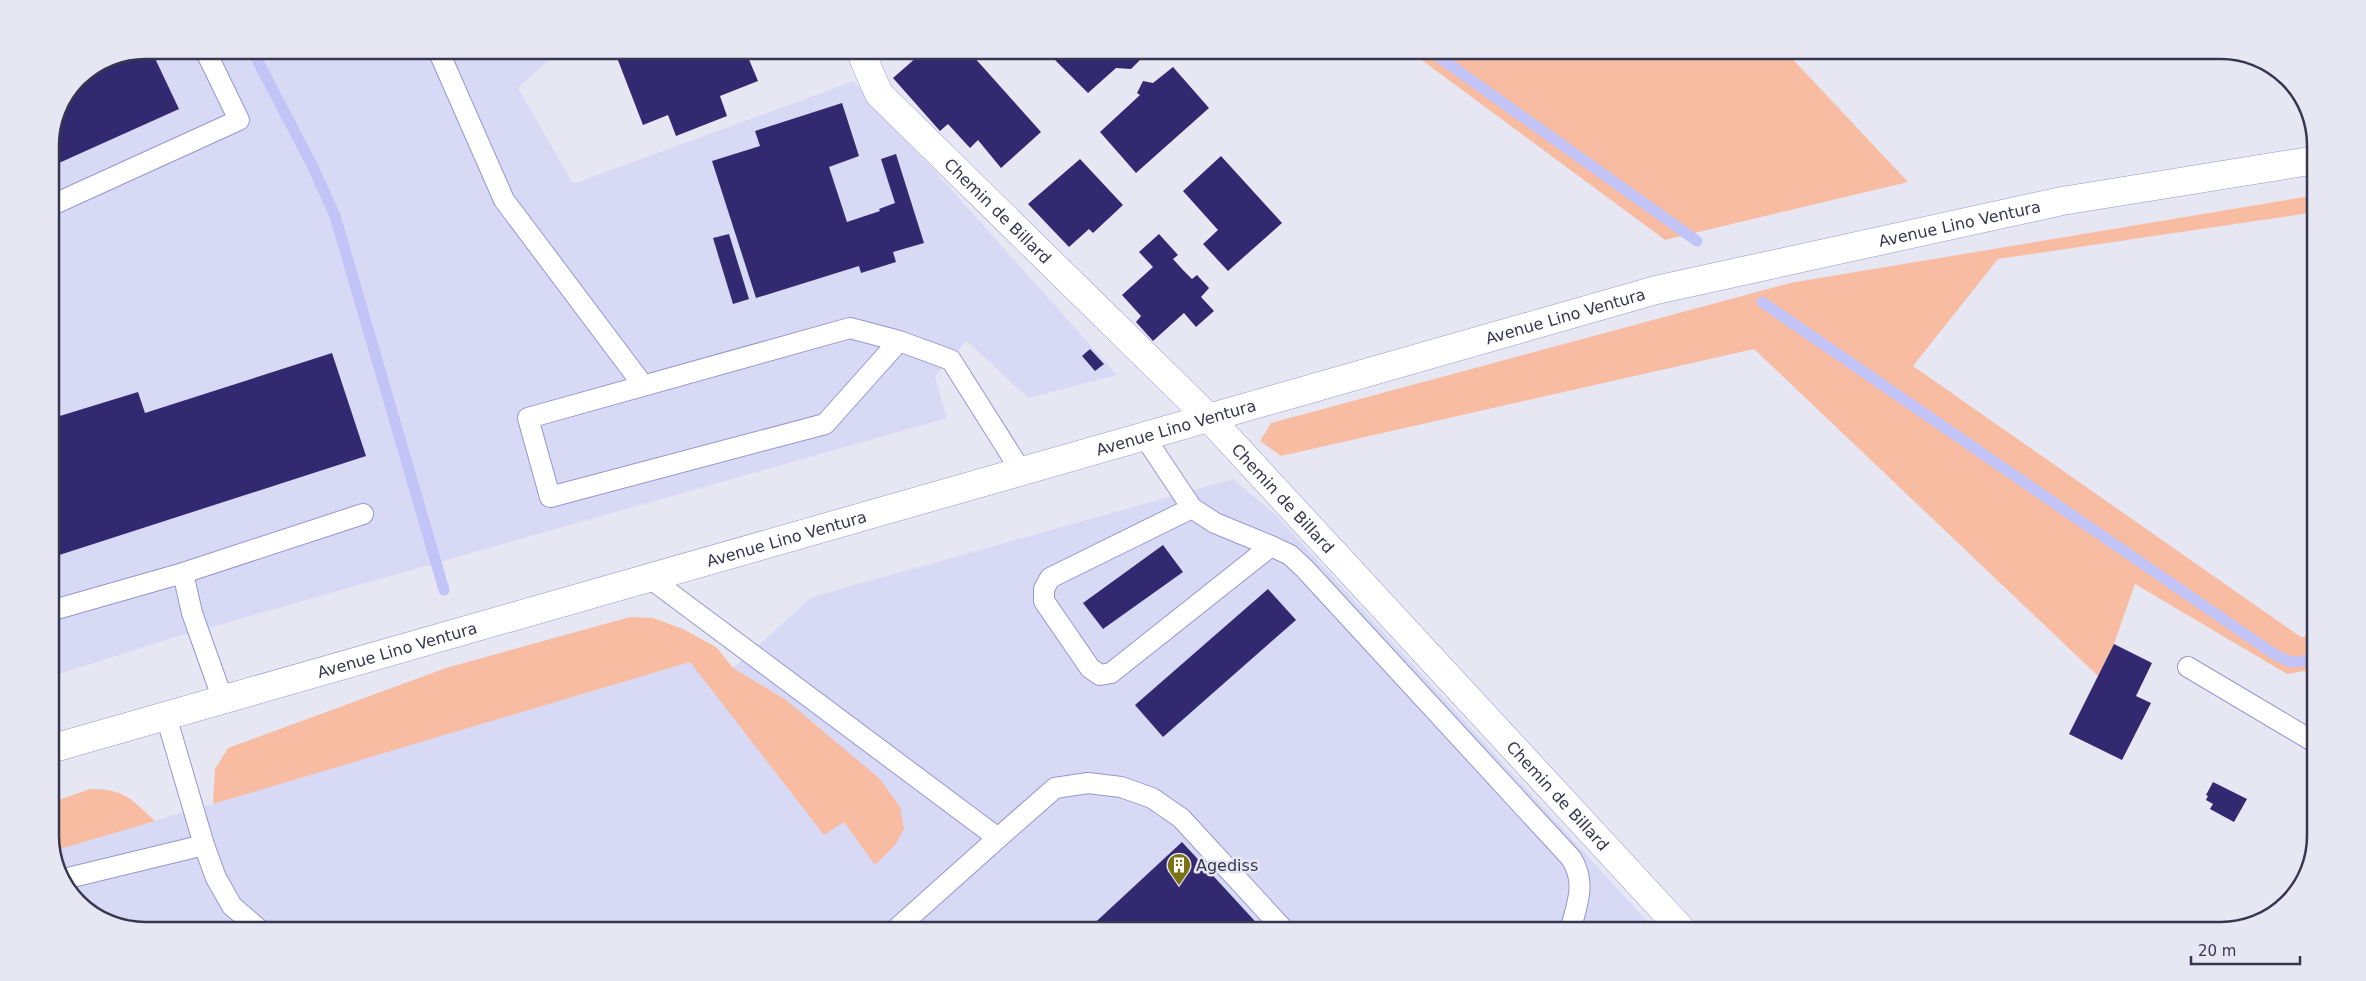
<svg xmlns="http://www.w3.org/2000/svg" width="2366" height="981" viewBox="0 0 2366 981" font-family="'DejaVu Sans',sans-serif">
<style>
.built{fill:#d8d9f5}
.green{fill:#f8bca3}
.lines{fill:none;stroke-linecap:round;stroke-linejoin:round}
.stream{stroke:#c2c3f6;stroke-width:11}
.building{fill:#322971}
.lane-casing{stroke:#9696d1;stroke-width:22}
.street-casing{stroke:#9696d1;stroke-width:29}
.secondary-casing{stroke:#9696d1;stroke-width:29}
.lane{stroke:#fff;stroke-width:20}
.street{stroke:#fff;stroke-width:28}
.secondary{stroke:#fff;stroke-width:28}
.labels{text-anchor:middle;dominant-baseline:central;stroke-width:5;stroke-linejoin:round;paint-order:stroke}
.street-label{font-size:16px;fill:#36364f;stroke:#e7e7f4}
.poi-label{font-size:16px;fill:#36364f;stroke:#e7e7f4;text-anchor:start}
.rim{fill:none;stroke:#36364f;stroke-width:2.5}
</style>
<rect width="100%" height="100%" fill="#e7e7f4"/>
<g class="built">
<path d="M145,50H560L518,88L573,184L854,81L1117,375L1028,398L967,341L935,376L947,418L172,638L50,677V139L78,78L109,57Z"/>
<path d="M1233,479L1277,516L1656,931H145L109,924L69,894L53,851L690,662L716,647L733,668L812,597Z"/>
</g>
<g class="green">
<path d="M1408,50H1784L1908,182L1665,240Z"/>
<path d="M2316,195V212L1998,259L1913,366L2301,637L2316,635V669L2287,674L2135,584L2114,644L2098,676L1754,349L1281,456L1260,441L1271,423L1790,283Z"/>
<path d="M630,617L653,618L683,629L716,647L733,668L786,700L880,779L900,807L904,829L896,844L875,865L844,822L824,835L690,662L213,804L215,769L228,748L446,668Z"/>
<path d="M90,789C125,789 131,799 155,821L53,851L50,842V803Z"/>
</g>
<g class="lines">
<g class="stream">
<path d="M252,50L312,165L335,216L444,590"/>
<path d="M1429,50L1697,241"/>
<path d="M1762,302L2274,654L2291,662L2316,660"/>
</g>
</g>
<g class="building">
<path d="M145,50H151L179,109L50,167V139L78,78L109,57Z"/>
<path d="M614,50H745L758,81L720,96L727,116L676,136L668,115L643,125Z"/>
<path d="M925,50H979L973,56L1041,132L1001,168L978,140L970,148L948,124L940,131L893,78Z"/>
<path d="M1061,50H1150L1131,69L1116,68L1088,93L1053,58Z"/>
<path d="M1173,67L1209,108L1136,173L1100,132L1140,95L1137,93L1143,81L1153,83Z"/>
<path d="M842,103L859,156L829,167L847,222L880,211L879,209L895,203L881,159L896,154L924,243L893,252L896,262L861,273L859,266L756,298L712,161L760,146L755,131Z"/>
<path d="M1221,156L1282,223L1228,271L1203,244L1218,230L1183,191Z"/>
<path d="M1080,159L1123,205L1093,233L1089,229L1069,247L1028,204Z"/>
<path d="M729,234L749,299L733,304L713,238Z"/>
<path d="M1159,234L1178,255L1173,259L1183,270L1192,279L1197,275L1209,288L1201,297L1214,311L1196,327L1184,313L1153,341L1136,322L1141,316L1122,295L1153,267L1139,252Z"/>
<path d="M1090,349L1104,364L1095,371L1082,356Z"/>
<path d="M332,353L366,456L50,558V419L138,392L145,413Z"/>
<path d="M1163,545L1183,572L1103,629L1083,603Z"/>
<path d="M1268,589L1296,620L1163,737L1135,705Z"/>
<path d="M2114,644L2152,663L2136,696L2151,703L2122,760L2069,734Z"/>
<path d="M2213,782L2247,799L2234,822L2210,809L2213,804L2206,800L2208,796L2206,795Z"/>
<path d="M1182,842L1264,931H1086Z"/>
<path d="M2313,848H2314L2310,868L2303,865Z"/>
</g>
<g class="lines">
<g class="lane-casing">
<g id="lane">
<path d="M438,50L504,200L643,385"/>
<path d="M50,206L239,120L205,50"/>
<path d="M899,341L825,424L550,497L528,418L850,328L899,341L951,360L1021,471"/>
<path d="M1144,436L1192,508L1215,523L1271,546L1111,673L1100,675L1090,668L1044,601V589L1050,578L1192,508"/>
<path d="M1271,546L1290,555L1304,568L1571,858C1587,883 1577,904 1570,931"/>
<path d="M183,573L363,514"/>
<path d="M647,576L998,838L894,931"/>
<path d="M50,611L183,573L192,613L223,700"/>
<path d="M2188,667L2316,743"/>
<path d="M166,716L204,845L216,878L232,906L261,931"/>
<path d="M998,838L1055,788L1088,783L1121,787L1152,798L1181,818L1285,931"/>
<path d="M64,879L204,845"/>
</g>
</g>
<g class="street-casing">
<g id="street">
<path id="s1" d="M869,50L864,60L879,94L1209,418L1683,931"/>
</g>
</g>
<g class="secondary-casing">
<g id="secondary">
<path id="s2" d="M50,749L1656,290L2062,201L2316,160"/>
</g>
</g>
<use href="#lane" class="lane"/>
<use href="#street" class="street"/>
<use href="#secondary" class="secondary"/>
</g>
<defs>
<g id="building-pin" transform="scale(1.25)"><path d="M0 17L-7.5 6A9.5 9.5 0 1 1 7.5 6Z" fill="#7b7214" stroke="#e7e7f4"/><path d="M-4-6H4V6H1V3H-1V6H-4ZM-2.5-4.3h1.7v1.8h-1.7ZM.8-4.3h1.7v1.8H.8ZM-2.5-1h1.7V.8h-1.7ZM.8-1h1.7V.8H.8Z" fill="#fff"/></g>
</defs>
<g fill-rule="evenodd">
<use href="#building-pin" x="1179" y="865"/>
</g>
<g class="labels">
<g class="street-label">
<text stroke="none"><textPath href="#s1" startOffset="215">Chemin de Billard</textPath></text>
<text stroke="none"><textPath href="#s2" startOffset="1981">Avenue Lino Ventura</textPath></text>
<text stroke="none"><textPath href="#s2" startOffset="1576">Avenue Lino Ventura</textPath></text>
<text stroke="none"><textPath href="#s2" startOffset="1171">Avenue Lino Ventura</textPath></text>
<text stroke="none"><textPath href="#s1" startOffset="620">Chemin de Billard</textPath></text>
<text stroke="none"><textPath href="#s2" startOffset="766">Avenue Lino Ventura</textPath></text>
<text stroke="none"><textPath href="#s2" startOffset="361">Avenue Lino Ventura</textPath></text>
<text stroke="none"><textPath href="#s1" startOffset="1025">Chemin de Billard</textPath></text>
</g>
<g class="poi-label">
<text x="1196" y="865">Agediss</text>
</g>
</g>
<path d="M0 0H2366V981H0ZM145 59H2221A86 86 0 0 1 2307 145V836A86 86 0 0 1 2221 922H145A86 86 0 0 1 59 836V145A86 86 0 0 1 145 59Z" fill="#e7e7f4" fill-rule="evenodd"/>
<path class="rim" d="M145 59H2221A86 86 0 0 1 2307 145V836A86 86 0 0 1 2221 922H145A86 86 0 0 1 59 836V145A86 86 0 0 1 145 59Z"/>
<path d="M2191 956v8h109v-8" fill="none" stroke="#36364f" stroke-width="2.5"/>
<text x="2198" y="956" font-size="15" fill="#36364f" stroke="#e7e7f4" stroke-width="4" paint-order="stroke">20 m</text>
</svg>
